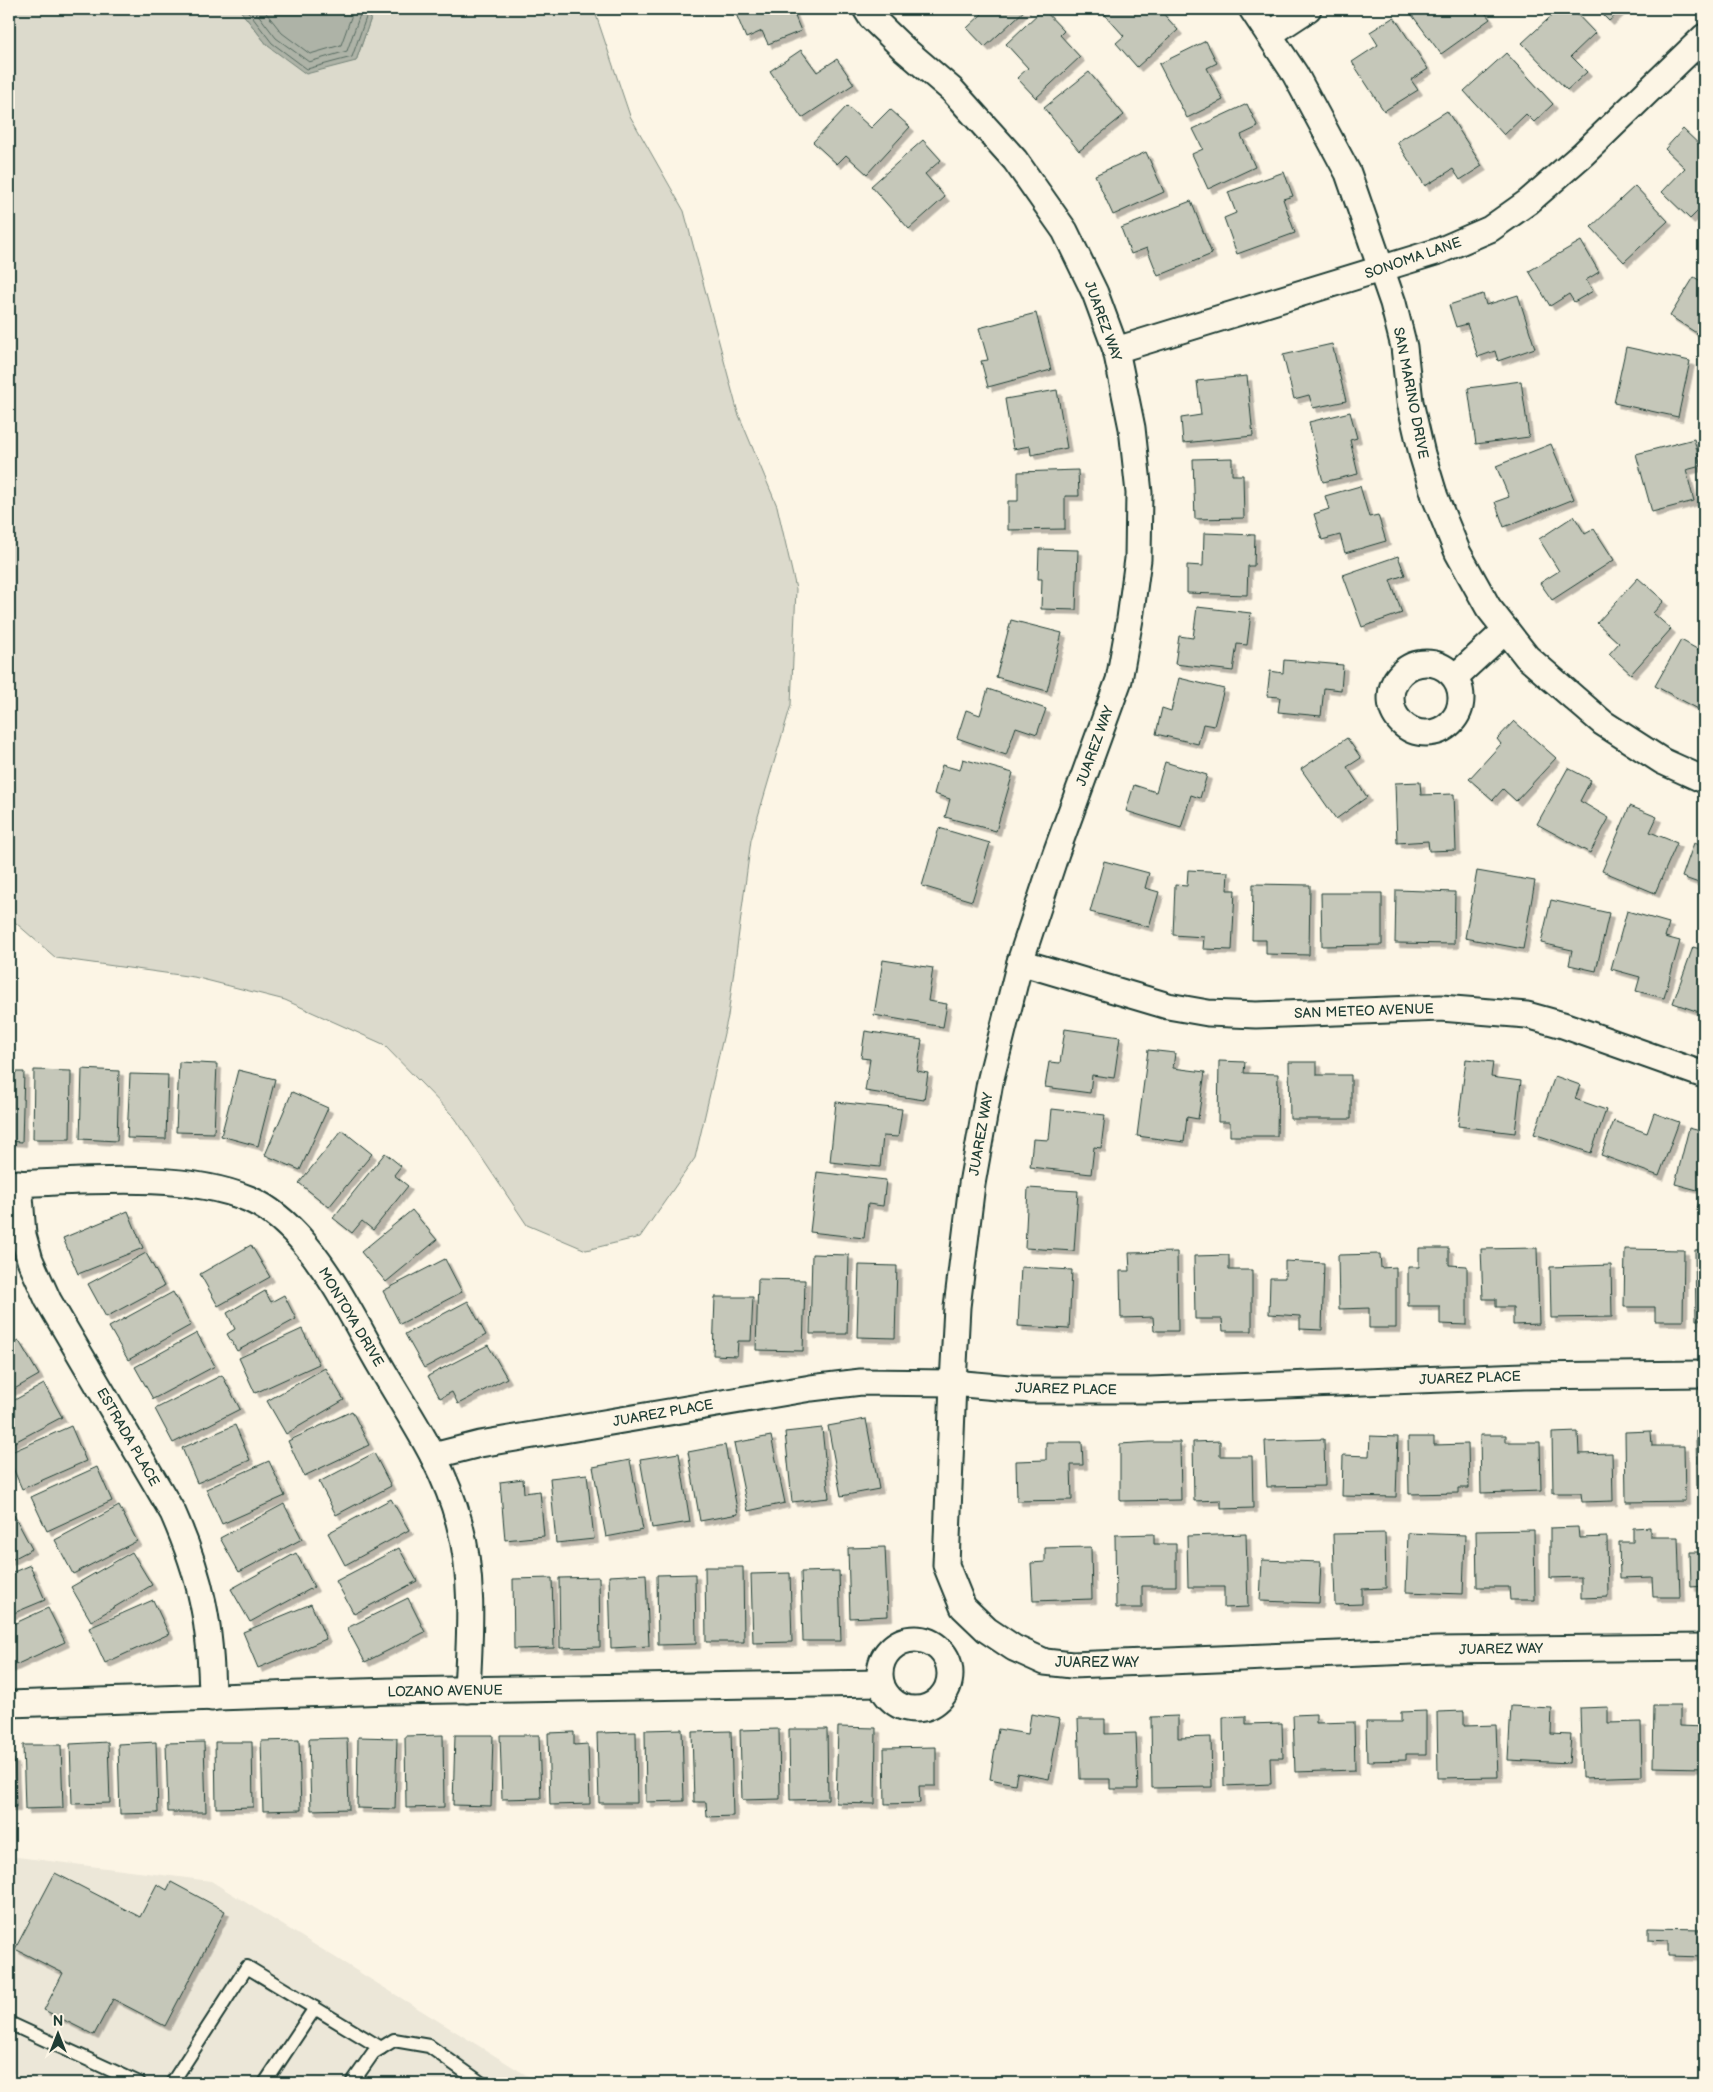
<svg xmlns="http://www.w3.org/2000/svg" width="1713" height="2092" viewBox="0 0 1713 2092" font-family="'Balsamiq Sans',sans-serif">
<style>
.built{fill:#ece7d8}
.green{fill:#dcdacc;stroke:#7e8c80}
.water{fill:#aeb3a7;stroke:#758479}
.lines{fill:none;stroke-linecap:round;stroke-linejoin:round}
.shore{stroke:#586c62;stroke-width:1}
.building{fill:#c5c7b9;stroke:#1f3d34;filter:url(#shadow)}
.lane-casing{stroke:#1f3d34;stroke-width:16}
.street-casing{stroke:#1f3d34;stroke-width:29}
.lane{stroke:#fcf5e5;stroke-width:12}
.street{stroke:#fcf5e5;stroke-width:25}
.labels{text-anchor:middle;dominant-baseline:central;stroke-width:4;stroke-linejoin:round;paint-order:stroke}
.street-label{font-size:14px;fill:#1f3d34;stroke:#fcf5e5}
</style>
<defs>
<filter id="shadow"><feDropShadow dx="4.5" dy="4.5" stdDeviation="0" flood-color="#0004"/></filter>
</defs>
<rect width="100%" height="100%" fill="#fcf5e5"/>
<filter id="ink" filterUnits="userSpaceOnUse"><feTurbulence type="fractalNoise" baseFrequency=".02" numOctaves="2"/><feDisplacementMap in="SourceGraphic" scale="10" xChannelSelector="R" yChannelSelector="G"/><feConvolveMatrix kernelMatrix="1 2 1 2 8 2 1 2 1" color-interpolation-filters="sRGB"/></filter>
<g filter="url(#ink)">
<path class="built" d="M9,1856L211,1881L539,2083H30L9,2071Z"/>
<path class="green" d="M9,9H239L268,46L356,61L374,9H594L630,116L684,211L738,413L777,506L796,589L791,705L751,840L728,1016L695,1158L640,1237L586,1250L527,1225L455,1118L383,1044L285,1000L194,977L56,958L9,917Z"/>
<path class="water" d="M239,9H374L356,61L306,74L268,46Z"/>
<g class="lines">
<g class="shore">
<path d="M246,9L272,43L307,69L352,57L369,9"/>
<path d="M254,9L276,38L309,62L347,51L362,9"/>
<path d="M263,9L282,33L310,54L341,45L354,9"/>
</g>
</g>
<g class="building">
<path d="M734,9H792L801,31L768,44L762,31L746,38Z"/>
<path d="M977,9H1026L985,47L967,28L982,14Z"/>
<path d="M1043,9L1064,31L1060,35L1080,57L1036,98L1017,78L1028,68L1006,44Z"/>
<path d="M1113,9H1159L1178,30L1137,67L1116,43L1124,36L1105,15Z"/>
<path d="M1413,9H1482L1490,19L1441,54L1409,11Z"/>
<path d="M1559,9H1572L1595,33L1571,56L1587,72L1567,90L1522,43Z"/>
<path d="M1597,9H1622L1609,21Z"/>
<path d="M1394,17L1428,69L1411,80L1418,90L1384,111L1352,62L1378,45L1370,32Z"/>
<path d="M1206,41L1217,63L1207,68L1223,100L1187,118L1159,64Z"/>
<path d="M801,50L817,72L837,59L854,84L802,118L770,71Z"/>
<path d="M1506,53L1553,104L1534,122L1526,114L1504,135L1464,91Z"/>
<path d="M1089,72L1124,115L1079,151L1044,108Z"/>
<path d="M1247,104L1258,127L1241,135L1255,167L1208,189L1192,154L1203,149L1193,129Z"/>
<path d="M847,106L871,128L890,109L910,127L867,174L846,155L837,164L813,142Z"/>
<path d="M1447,111L1482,166L1460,180L1453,169L1425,186L1397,142Z"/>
<path d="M1683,129L1704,149V205L1690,219L1662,192L1685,168L1665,149Z"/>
<path d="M923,140L941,160L925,174L945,197L909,229L871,186Z"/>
<path d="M1146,152L1164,192L1113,215L1095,175Z"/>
<path d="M1284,172L1293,196L1283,199L1295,233L1237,254L1224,218L1236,213L1228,192Z"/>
<path d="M1635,186L1668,221L1624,262L1591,227Z"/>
<path d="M1191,201L1212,254L1158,276L1147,248L1131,254L1121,228Z"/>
<path d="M1581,241L1599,272L1586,280L1593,291L1574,302L1569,294L1550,306L1529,271Z"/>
<path d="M1694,277L1704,283V338L1670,316Z"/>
<path d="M1483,294L1486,305L1518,295L1535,348L1498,361L1495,351L1478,357L1467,324L1456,327L1449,305Z"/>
<path d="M1036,313L1051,370L988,387L981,361L988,360L979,328Z"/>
<path d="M1332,344L1346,401L1313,408L1309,395L1294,399L1283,355Z"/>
<path d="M1626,347L1690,361L1678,417L1614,403Z"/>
<path d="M1247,376L1253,436L1183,443L1181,418L1201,415L1197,381Z"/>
<path d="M1521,381L1529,437L1476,444L1468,388Z"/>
<path d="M1057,390L1067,448L1031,455L1030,446L1013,449L1005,399Z"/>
<path d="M1350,412L1357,438L1350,440L1358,474L1323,482L1309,422Z"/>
<path d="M1694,439L1701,466L1686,470L1694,501L1652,512L1636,454Z"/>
<path d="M1551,444L1574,499L1504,527L1495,502L1509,497L1496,466Z"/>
<path d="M1232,458V475H1243L1244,518L1195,519L1193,459Z"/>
<path d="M1078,470L1079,496H1065V529L1008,530V501H1018V472Z"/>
<path d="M1360,486L1369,517L1378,515L1386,541L1345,553L1340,535L1322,540L1314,514L1329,509L1325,496Z"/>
<path d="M1574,516L1585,534L1594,529L1614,560L1552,600L1540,583L1559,571L1539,539Z"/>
<path d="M1204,533L1255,535L1254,566H1248L1247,595L1187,593V565L1203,566Z"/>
<path d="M1039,549L1078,550L1076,610L1041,609L1042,579H1038Z"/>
<path d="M1398,556L1405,575L1390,580L1402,613L1362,627L1343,575Z"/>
<path d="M1704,562V581L1699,580Z"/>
<path d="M1638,578L1664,601L1653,613L1671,629L1631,674L1609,654L1619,643L1597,623Z"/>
<path d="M1197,607L1251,613L1247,645L1237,644L1233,671L1175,664L1179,636L1193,638Z"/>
<path d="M1011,620L1062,633L1047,691L996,677Z"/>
<path d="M1681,640L1704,653V712L1655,686Z"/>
<path d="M1284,660L1343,665L1341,690L1324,688L1321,716L1278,712L1280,697L1267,696L1270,671L1283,673Z"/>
<path d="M1179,678L1224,689L1214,726L1203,724L1198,744L1156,734L1162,708L1171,711Z"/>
<path d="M988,689L1046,709L1037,734L1016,727L1006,755L957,738L966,710L980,715Z"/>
<path d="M1514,721L1556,758L1516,801L1503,789L1493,800L1469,779L1501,744L1497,739Z"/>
<path d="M1347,738L1361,758L1347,767L1367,797L1336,819L1301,769Z"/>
<path d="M963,759L1013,773L996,831L945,817L950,799L934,794L942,765L960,770Z"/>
<path d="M1165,762L1207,775L1200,798L1191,795L1181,828L1126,811L1134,785L1156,792Z"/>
<path d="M1568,768L1591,780L1580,801L1609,818L1590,853L1537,824Z"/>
<path d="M1420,782L1421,795L1454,794L1456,850L1429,851L1428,841L1397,843L1395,783Z"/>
<path d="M1630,806L1657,817L1650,832L1677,843L1655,893L1602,871Z"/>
<path d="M939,828L990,843L972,901L922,886Z"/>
<path d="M1694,843L1704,846V885L1682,877Z"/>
<path d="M1104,861L1149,873L1145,888L1159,892L1149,927L1090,912Z"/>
<path d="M1188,870L1228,872L1227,890H1235L1232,950L1203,949L1204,937L1173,935L1175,885L1187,886Z"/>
<path d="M1477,871L1535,881L1523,949L1465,938Z"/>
<path d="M1253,884L1310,885L1309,955L1266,954V940H1252Z"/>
<path d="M1396,890L1455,892L1454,944L1395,943Z"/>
<path d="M1321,893H1382V945L1322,946Z"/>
<path d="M1551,900L1609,913L1596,971L1569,965L1572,950L1541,943Z"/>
<path d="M1627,911L1669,923L1665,937L1680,941L1664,998L1636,991L1640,977L1611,969Z"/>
<path d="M1693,947L1704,950V996L1699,1012L1673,1003Z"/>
<path d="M883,960L933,968L928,1001L947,1004L943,1027L874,1015Z"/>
<path d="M1065,1029L1120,1037L1114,1078L1092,1075L1090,1093L1045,1087L1049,1062L1060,1063Z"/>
<path d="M865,1031L922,1040L917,1071L928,1073L924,1100L865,1091L870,1059L861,1058Z"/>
<path d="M1148,1050L1175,1053L1173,1068L1205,1072L1198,1119L1187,1117L1184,1142L1137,1136Z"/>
<path d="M1466,1059L1493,1062L1491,1077L1521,1081L1515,1133L1458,1126Z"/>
<path d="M1219,1061L1245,1062L1244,1073L1278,1074L1277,1136H1230V1122H1218Z"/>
<path d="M179,1062L217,1064L214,1133L176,1132Z"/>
<path d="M1289,1062H1317V1075H1351V1119H1290Z"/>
<path d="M82,1069L119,1071L117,1141L80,1139Z"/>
<path d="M34,1070L71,1071L70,1139H33Z"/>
<path d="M238,1070L275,1079L258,1146L221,1136Z"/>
<path d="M9,1072H24L22,1142L9,1141Z"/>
<path d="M130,1074L168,1075L166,1139L127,1138Z"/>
<path d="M1555,1076L1580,1085L1575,1099L1606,1110L1591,1153L1534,1134Z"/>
<path d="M292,1092L328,1108L300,1170L265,1155Z"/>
<path d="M836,1102L902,1109L898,1137L883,1136L880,1167L830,1162Z"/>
<path d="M1052,1109L1105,1115L1101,1148L1094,1147L1091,1174L1030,1167L1033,1139L1049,1140Z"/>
<path d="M1654,1113L1679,1122L1659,1176L1601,1155L1614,1121L1647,1133Z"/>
<path d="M1689,1128L1704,1132V1212L1697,1210L1701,1191L1675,1184Z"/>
<path d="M342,1130L372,1154L329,1207L299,1183Z"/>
<path d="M385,1153L401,1166L394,1175L408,1186L373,1230L362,1221L352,1233L333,1218Z"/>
<path d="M817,1172L886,1180L883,1206L868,1204L864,1238L810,1232Z"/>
<path d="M1028,1188L1078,1191L1074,1251L1025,1248Z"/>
<path d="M412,1210L437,1240L386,1282L361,1252Z"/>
<path d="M128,1211L143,1248L78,1274L63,1238Z"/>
<path d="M251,1245L270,1277L218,1306L200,1274Z"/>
<path d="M1419,1248H1449V1265L1467,1266V1325L1440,1324V1306H1408V1267H1419Z"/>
<path d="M1537,1248L1539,1324L1513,1325V1307H1496V1299H1483L1481,1249Z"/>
<path d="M1625,1249L1684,1250L1683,1321H1655V1307H1624Z"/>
<path d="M1704,1249V1320H1696L1695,1250Z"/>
<path d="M1177,1252L1178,1331H1154L1153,1317L1121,1318L1120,1271H1130L1129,1253Z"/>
<path d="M146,1253L164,1286L106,1317L88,1284Z"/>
<path d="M812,1254L849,1255L847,1334H810Z"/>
<path d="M1380,1254L1381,1268L1396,1267V1328H1369V1308L1339,1309L1338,1255Z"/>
<path d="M1229,1255V1270H1252V1331H1223L1222,1319H1195L1194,1256Z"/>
<path d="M445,1259L462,1292L400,1324L383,1291Z"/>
<path d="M1285,1261L1324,1263L1322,1330L1300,1329V1316L1269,1314L1270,1278H1285Z"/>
<path d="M859,1265L897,1266L895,1338L857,1337Z"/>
<path d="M1611,1265L1612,1317L1551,1318L1550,1267Z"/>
<path d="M1021,1267L1072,1270L1069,1329L1018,1326Z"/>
<path d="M758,1279L805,1280L803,1351L756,1350Z"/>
<path d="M265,1291L271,1302L284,1295L296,1319L237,1351L227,1334L235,1329L227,1313Z"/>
<path d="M173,1292L191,1325L128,1360L109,1327Z"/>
<path d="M715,1297H753L751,1341H738L737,1356L713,1355Z"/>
<path d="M468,1301L486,1335L424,1368L405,1334Z"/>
<path d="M302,1329L319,1364L255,1393L239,1358Z"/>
<path d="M197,1333L215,1366L153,1399L135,1367Z"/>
<path d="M19,1341L39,1375L9,1392V1347Z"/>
<path d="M488,1345L507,1378L458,1404L452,1392L440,1398L428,1376Z"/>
<path d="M325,1368L344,1400L286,1434L267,1401Z"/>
<path d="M222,1375L240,1409L173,1443L155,1409Z"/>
<path d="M44,1384L62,1417L9,1445V1403Z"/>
<path d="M352,1411L369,1445L304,1476L288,1441Z"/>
<path d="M866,1419L879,1489L841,1496L828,1426Z"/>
<path d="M235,1425L250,1460L197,1483L182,1448Z"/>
<path d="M71,1426L86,1461L22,1489L9,1459V1453Z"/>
<path d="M822,1428L829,1498L792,1502L785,1432Z"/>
<path d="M1696,1430H1704V1488H1697Z"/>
<path d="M1651,1431L1652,1446H1684L1685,1501L1626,1502L1625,1432Z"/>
<path d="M1578,1432L1579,1454L1612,1453L1613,1501L1582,1502L1581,1493H1553L1552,1433Z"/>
<path d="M1480,1435H1506V1442H1540L1541,1491L1481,1493Z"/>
<path d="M771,1436L785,1503L748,1511L734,1443Z"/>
<path d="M1370,1436L1398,1437L1396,1497L1342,1496L1343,1455L1369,1456Z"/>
<path d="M1408,1437H1434V1445L1468,1444L1469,1488H1458V1493L1409,1494Z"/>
<path d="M1324,1439L1325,1486L1267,1487L1265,1441Z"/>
<path d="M1220,1441V1456H1252L1253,1508L1221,1509V1500L1194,1501L1193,1442Z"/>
<path d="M1046,1442H1082L1083,1465H1071L1072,1500L1017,1501L1016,1461L1046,1460Z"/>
<path d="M1151,1442H1180L1181,1500L1120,1501V1444Z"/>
<path d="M725,1445L738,1514L700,1521L688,1452Z"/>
<path d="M374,1453L391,1486L336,1515L319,1482Z"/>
<path d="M679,1453L690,1522L652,1528L640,1459Z"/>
<path d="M630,1460L643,1530L606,1537L593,1467Z"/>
<path d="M269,1461L285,1496L222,1524L206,1489Z"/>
<path d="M97,1467L112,1501L47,1531L31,1497Z"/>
<path d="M587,1474L594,1539L556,1543L550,1478Z"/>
<path d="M523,1479L524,1493L540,1491L544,1536L505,1540L500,1482Z"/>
<path d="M391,1499L409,1530L345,1565L328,1533Z"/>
<path d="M284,1504L302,1539L239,1572L220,1538Z"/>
<path d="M119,1506L137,1541L73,1574L55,1540Z"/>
<path d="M14,1515L32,1549L9,1561V1518Z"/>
<path d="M1578,1527L1579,1538L1607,1537L1608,1597L1581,1598V1577L1550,1578V1528Z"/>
<path d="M1650,1527V1537H1678L1680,1597H1653L1652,1577L1620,1578L1619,1542H1633V1528Z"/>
<path d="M1534,1530L1535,1600H1510L1509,1587H1477L1476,1531Z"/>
<path d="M1385,1533L1386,1588L1362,1589V1604L1335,1605L1333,1534Z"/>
<path d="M1408,1533L1465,1535L1463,1594L1406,1592Z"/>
<path d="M1154,1534V1544H1176V1586H1142V1608H1116L1115,1535Z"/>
<path d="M1246,1534L1248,1607L1224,1608V1587H1188L1187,1536Z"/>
<path d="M885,1547L888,1616L850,1618L848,1548Z"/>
<path d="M1091,1547L1092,1599L1033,1601L1031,1563L1045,1562V1548Z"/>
<path d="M399,1548L417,1581L354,1614L336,1581Z"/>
<path d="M132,1552L152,1585L91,1621L71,1587Z"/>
<path d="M1690,1552H1704V1586L1691,1587Z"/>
<path d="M296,1553L314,1587L250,1622L231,1589Z"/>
<path d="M1262,1560L1321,1562L1319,1603L1260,1601Z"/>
<path d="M30,1565L45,1600L9,1615V1574Z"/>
<path d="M705,1567H743L744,1642H706Z"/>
<path d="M839,1571L841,1641H803L801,1572Z"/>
<path d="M790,1573L792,1642L753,1643L751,1574Z"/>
<path d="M646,1574L649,1646L611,1648L609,1576Z"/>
<path d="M695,1574L696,1644L658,1645L657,1575Z"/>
<path d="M599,1577L600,1647L560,1648L559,1578Z"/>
<path d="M552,1578L554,1648L514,1649L513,1579Z"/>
<path d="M408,1598L425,1632L365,1662L347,1628Z"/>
<path d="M153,1600L169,1634L105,1663L89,1628Z"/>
<path d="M311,1604L326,1639L258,1668L243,1632Z"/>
<path d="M48,1608L65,1642L9,1668V1626Z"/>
<path d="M1654,1705H1680V1726L1704,1727V1768L1653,1767Z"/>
<path d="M1511,1706L1552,1708L1551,1734L1571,1735L1569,1763L1508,1760Z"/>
<path d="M1608,1707V1723L1641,1722L1642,1776L1582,1778L1580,1708Z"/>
<path d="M1426,1711V1754H1406V1760L1367,1761L1366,1722H1401V1712Z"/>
<path d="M1464,1711V1726L1496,1725L1498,1777L1438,1778L1437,1712Z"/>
<path d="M1031,1714L1060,1719L1049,1779L1017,1773L1015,1784L990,1779L998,1729L1028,1734Z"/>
<path d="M1316,1714V1723L1354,1722L1355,1770L1295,1772L1293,1715Z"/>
<path d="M1178,1716V1738L1211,1737L1212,1787L1152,1788L1151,1717Z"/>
<path d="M1246,1716V1724L1282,1723L1283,1758H1270L1271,1784L1224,1786L1223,1717Z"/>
<path d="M1078,1719H1105V1734L1136,1733L1138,1789H1110V1779H1080Z"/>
<path d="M838,1727L876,1728L875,1804L836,1803Z"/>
<path d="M682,1729L684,1801L646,1802L645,1730Z"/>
<path d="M779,1729L780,1799L742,1800L740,1730Z"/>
<path d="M789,1729H827L828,1799L790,1800Z"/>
<path d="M731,1731L733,1816L707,1817L706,1802H694L692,1732Z"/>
<path d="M574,1732V1745L588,1744L590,1804L550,1805L548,1733Z"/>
<path d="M636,1732L637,1803H599L597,1733Z"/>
<path d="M443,1735L444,1807L406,1808L405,1736Z"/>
<path d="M455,1735H493L491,1806L453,1805Z"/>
<path d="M500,1735H539L541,1798L502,1799Z"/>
<path d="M358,1737L397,1738L395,1809L357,1808Z"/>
<path d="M347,1738L349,1809L311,1810L309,1739Z"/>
<path d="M299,1740L301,1810L263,1811L261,1741Z"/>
<path d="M108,1742L110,1803L72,1804L70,1744Z"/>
<path d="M156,1742L158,1813L120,1814L118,1744Z"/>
<path d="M204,1742L206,1812H168L166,1743Z"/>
<path d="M215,1742H252L253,1807L216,1808Z"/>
<path d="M23,1745H61L63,1808L25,1809Z"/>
<path d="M936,1747V1786H919L920,1803L885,1804L884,1748Z"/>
<path d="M9,1759H14L16,1807H9Z"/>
<path d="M55,1873L140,1917L157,1884L167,1890L171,1882L225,1911L165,2026L113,1999L94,2035L44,2010L63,1973L15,1949Z"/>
<path d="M1648,1928L1704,1929V1957L1668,1956V1941L1648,1940Z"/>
</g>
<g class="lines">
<g class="lane-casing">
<g id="lane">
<path d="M9,2023L139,2083"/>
<path d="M172,2083L247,1967L381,2048"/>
<path d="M265,2083L315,2008"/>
<path d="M352,2083L373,2053L394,2040L429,2046L481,2083"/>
</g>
</g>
<g class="street-casing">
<g id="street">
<path d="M866,9L871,17L903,48L952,90L1015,160L1065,231L1095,293L1116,350L1132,428L1139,493L1138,559L1130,619L1119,680L1056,853L1020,962L990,1082L972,1184L957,1307L953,1383L946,1565L963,1607L987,1630L1014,1648L1045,1662L1072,1665L1437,1650L1704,1647"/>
<path d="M1252,9L1295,74L1348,173L1393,303L1404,347L1410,402L1422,454L1435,497L1458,553L1488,607L1527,657L1603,723L1662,761L1704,780"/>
<path d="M1270,34L1308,9"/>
<path d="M1116,350L1439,251L1490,229L1528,202L1583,154L1704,37"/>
<circle cx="1426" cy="698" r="35"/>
<path d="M1455,677L1506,630"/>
<path d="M1020,962L1168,1006L1208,1013L1256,1015L1441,1008L1527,1015L1563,1025L1704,1075"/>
<path d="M19,1183L23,1235L30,1260L48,1300L173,1513C202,1579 211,1626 212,1698"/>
<path d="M9,1184C81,1182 182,1171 249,1199C272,1209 289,1225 305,1244C336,1281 357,1326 381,1367C411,1419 443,1462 459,1522C474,1576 470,1634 467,1690"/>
<path d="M433,1456L480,1444L811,1388L861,1382L953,1383L1031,1390H1150L1524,1376L1704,1374"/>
<circle cx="915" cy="1674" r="35"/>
<path d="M9,1704L391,1691L881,1683"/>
</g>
</g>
<use href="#lane" class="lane"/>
<use href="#street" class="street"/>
</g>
</g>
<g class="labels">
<g class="street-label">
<text transform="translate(1413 258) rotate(-19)">SONOMA LANE</text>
<text transform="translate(1103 321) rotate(70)">JUAREZ WAY</text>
<text transform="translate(1411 393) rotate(79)">SAN MARINO DRIVE</text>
<text transform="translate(1095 746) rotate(-70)">JUAREZ WAY</text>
<text transform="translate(1364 1011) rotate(-2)">SAN METEO AVENUE</text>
<text transform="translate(981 1134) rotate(-80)">JUAREZ WAY</text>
<text transform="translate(351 1317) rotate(59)">MONTOYA DRIVE</text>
<text transform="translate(1470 1378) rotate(-2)">JUAREZ PLACE</text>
<text transform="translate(1066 1389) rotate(1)">JUAREZ PLACE</text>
<text transform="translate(663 1413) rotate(-10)">JUAREZ PLACE</text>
<text transform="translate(128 1437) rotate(60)">ESTRADA PLACE</text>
<text transform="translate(1501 1649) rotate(-1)">JUAREZ WAY</text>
<text x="1097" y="1662">JUAREZ WAY</text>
<text transform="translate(445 1691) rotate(-1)">LOZANO AVENUE</text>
</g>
</g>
<rect width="1713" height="2092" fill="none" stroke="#fcf5e5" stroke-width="30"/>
<rect x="15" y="15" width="1683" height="2062" fill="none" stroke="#1f3d34" stroke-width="2" filter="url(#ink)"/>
<g transform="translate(58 2034)" stroke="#fcf5e5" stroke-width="4" paint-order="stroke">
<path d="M0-4L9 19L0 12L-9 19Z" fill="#1f3d34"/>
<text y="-8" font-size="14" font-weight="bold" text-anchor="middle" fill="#1f3d34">N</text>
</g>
</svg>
